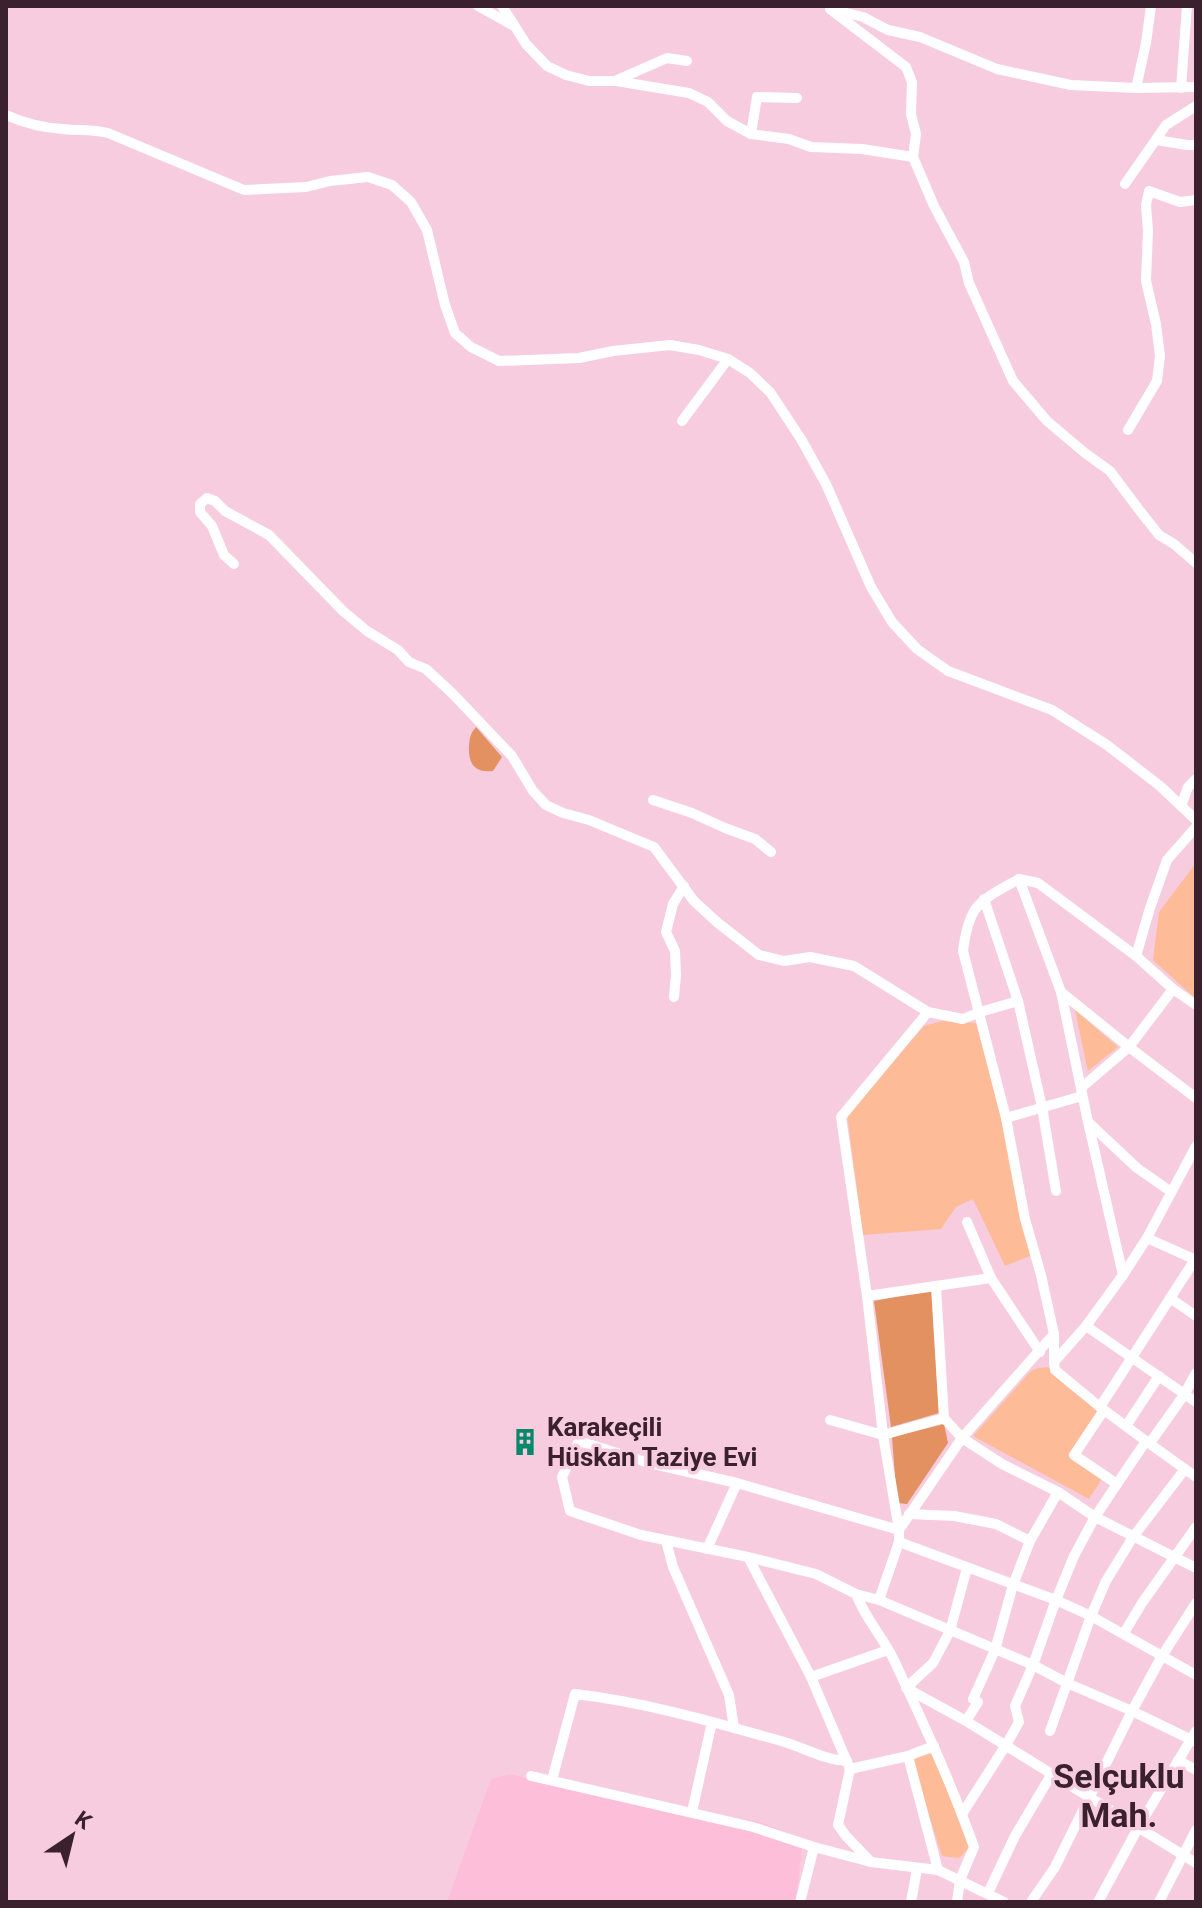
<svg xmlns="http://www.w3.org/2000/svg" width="1202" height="1908" viewBox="0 0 1202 1908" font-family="Roboto,sans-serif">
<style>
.built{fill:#fdbeda}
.green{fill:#fdbc97}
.forest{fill:#e39160}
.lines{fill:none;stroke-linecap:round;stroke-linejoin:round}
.minor{stroke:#fff;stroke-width:10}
.labels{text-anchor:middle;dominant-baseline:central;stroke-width:7;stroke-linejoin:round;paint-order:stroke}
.poi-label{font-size:26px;font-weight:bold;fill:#3b202d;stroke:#f7ccde;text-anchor:start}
.district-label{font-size:34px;font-weight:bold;fill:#3b202d;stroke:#f7ccde}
</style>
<rect width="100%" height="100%" fill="#f7ccde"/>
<path class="built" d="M509,1774L649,1806L757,1821L803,1839L796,1902H447L491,1779Z"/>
<g class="green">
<path d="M1196,863V999L1153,960L1159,912Z"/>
<path d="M1075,1010L1118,1047L1088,1071Z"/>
<path d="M942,1021L976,1023C997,1100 1019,1177 1030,1256L1005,1266L973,1199L956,1207L941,1229L863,1235L847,1115L924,1026Z"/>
<path d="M1048,1367L1067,1387L1098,1410L1068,1456L1102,1479L1089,1499L973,1436L1031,1371L1038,1368Z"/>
<path d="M933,1753L969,1848L959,1858L942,1856L911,1758Z"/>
</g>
<g class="forest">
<path d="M476,727L502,757L493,771C475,773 468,764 469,746C470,737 470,734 476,727Z"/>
<path d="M932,1290L939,1413L891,1427L874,1301Z"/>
<path d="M944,1424L948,1443L907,1504L897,1503L892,1437Z"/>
</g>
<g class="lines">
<g class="minor">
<path d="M478,6L514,26"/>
<path d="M502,6L526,44L547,66L566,75L589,81H616L689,93L708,102L727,121L751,134L789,139L811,147L862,149L913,157L934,206L964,262L969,283L1013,381L1047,421L1085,453L1110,471L1140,511L1159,535L1174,544L1196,563"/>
<path d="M1151,6L1146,43L1136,88L1196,87"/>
<path d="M617,80L667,58L687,61"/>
<path d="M1181,88L1187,6"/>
<path d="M6,115C24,123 43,128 63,129C78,131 92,129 108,133L244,190L306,187L330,181L368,177L392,185L411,202L427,230L445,305L455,333L471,347L499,361L579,358L613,351L670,345L699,350L728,359L750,373L770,392L801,439L826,484L871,587L892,622L917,649L948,671L1052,710L1107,745L1160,786L1196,820"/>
<path d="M751,134L757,97L797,98"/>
<path d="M1156,140L1187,145H1196"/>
<path d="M913,157L916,134L911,114L912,82L906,67L830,9L863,17L888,30L920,37L997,69L1071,85L1136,88"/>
<path d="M1125,184L1166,125L1196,106"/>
<path d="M682,421L728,359"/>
<path d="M1128,430L1157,381L1160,356L1156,324L1146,281L1148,231L1146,205L1149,191L1180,202L1196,200"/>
<path d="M234,564L224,555L212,526L200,512V504L207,498L215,501L225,511L269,535L343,611L367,631L398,650L409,662L426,669L453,694L512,756L533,791L546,805L563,813L589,820L654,847L694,901L718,923L759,955L784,961L810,957L854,966L928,1012L963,1019L980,1012L1018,1001"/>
<path d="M653,800L692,813L725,828L755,839L771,852"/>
<path d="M1181,806L1188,787L1196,779"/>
<path d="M1019,879L1038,883L1136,956L1173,989L1196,1005"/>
<path d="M984,899L1018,1001L1042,1107L1056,1191"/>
<path d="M1136,956L1150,908L1167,860L1196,827"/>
<path d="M1061,992L1088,1122L1123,1275L1086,1326L1054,1362V1334L1041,1275L1025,1219L1006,1118L963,951C969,903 980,901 1019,879L1061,992L1129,1047L1173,989"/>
<path d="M674,997L676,975L675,951L666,932L673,904L684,886"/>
<path d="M1081,1088L1129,1047L1196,1098"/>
<path d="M1006,1118L1082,1096"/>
<path d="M1089,1123L1137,1168L1170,1191"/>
<path d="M967,1222L991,1278"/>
<path d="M1147,1238L1196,1260"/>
<path d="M1196,1258L1100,1407L1104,1410L1074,1455L1117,1484L1146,1441L1196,1477"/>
<path d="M1123,1275L1147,1238L1196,1146"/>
<path d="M936,1287L944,1418L962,1438L1002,1464L1058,1492L1095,1517L1196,1568"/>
<path d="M867,1296L991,1278L1040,1352"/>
<path d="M1170,1298L1196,1316"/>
<path d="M1086,1326L1196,1402"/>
<path d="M1054,1334L962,1438L899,1530L737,1483L649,1463L579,1441L562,1477L570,1511L641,1535L748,1557L816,1574L856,1594L879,1600L1033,1665L1067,1683L1132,1711L1196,1742"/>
<path d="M1054,1362L1055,1370L1100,1407"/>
<path d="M1104,1410L1146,1441"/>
<path d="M830,1420L883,1435L944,1418"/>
<path d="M1126,1426L1159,1376"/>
<path d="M1150,1443L1184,1395L1196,1373"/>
<path d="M909,1514L954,1516L996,1524L1030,1541"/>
<path d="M666,1541L673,1567L729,1695L734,1728"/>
<path d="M899,1542L1056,1600L1091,1616L1196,1675"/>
<path d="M707,1549L737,1483"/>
<path d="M748,1557L811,1677L850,1769L838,1825L846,1836L871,1862"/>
<path d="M967,1568L950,1631L933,1663L906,1688L966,1721L1196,1863"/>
<path d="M856,1594C865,1618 882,1636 893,1658C922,1720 951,1782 974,1847L960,1880L957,1902"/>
<path d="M879,1600L899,1542V1530L883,1435L867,1296L841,1117L928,1012"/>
<path d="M1124,1633L1142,1603L1196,1527"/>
<path d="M811,1677L888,1650"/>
<path d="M966,1721L978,1702L973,1699L995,1650L1013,1585L1030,1541L1058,1492"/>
<path d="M1050,1731L1091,1616L1106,1581L1133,1537L1185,1469"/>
<path d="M908,1756L938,1870"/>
<path d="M1178,1760L1196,1770"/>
<path d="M850,1769L908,1756L934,1746"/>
<path d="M531,1776L753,1827L814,1847L871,1862L938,1870L1004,1902"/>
<path d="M552,1780L575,1694C645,1702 714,1722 781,1741C803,1747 824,1760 847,1761"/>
<path d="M692,1812L712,1722"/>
<path d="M962,1814L1006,1745L1019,1722L1015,1706L1033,1665L1056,1600L1074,1556L1095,1517L1117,1484"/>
<path d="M988,1893L1015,1836L1051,1775"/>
<path d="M800,1902L814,1847"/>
<path d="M911,1902L917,1869"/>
<path d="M1031,1902L1055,1867L1132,1711L1162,1656L1196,1603"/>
<path d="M1098,1902L1138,1828L1196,1731"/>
<path d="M1159,1902L1196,1830"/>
</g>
</g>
<defs>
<g id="building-bare" transform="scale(2.16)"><path d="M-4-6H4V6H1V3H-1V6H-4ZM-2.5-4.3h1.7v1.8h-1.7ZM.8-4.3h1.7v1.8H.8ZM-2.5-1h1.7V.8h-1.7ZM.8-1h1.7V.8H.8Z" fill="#08886b" stroke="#f7ccde" stroke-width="2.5" paint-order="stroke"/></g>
</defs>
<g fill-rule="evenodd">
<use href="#building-bare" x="525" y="1442"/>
</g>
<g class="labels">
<g class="poi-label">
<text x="547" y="1427">Karakeçili<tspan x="547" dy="30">Hüskan Taziye Evi</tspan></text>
</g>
<g class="district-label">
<text x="1119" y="1776">Selçuklu<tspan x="1119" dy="39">Mah.</tspan></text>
</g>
</g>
<rect width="1202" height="1908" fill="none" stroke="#3b202d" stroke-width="16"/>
<g transform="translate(72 1836) rotate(35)" stroke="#f7ccde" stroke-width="6" paint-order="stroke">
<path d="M0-6L14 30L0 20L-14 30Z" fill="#3b202d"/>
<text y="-12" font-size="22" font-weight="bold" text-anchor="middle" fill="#3b202d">K</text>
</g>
</svg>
